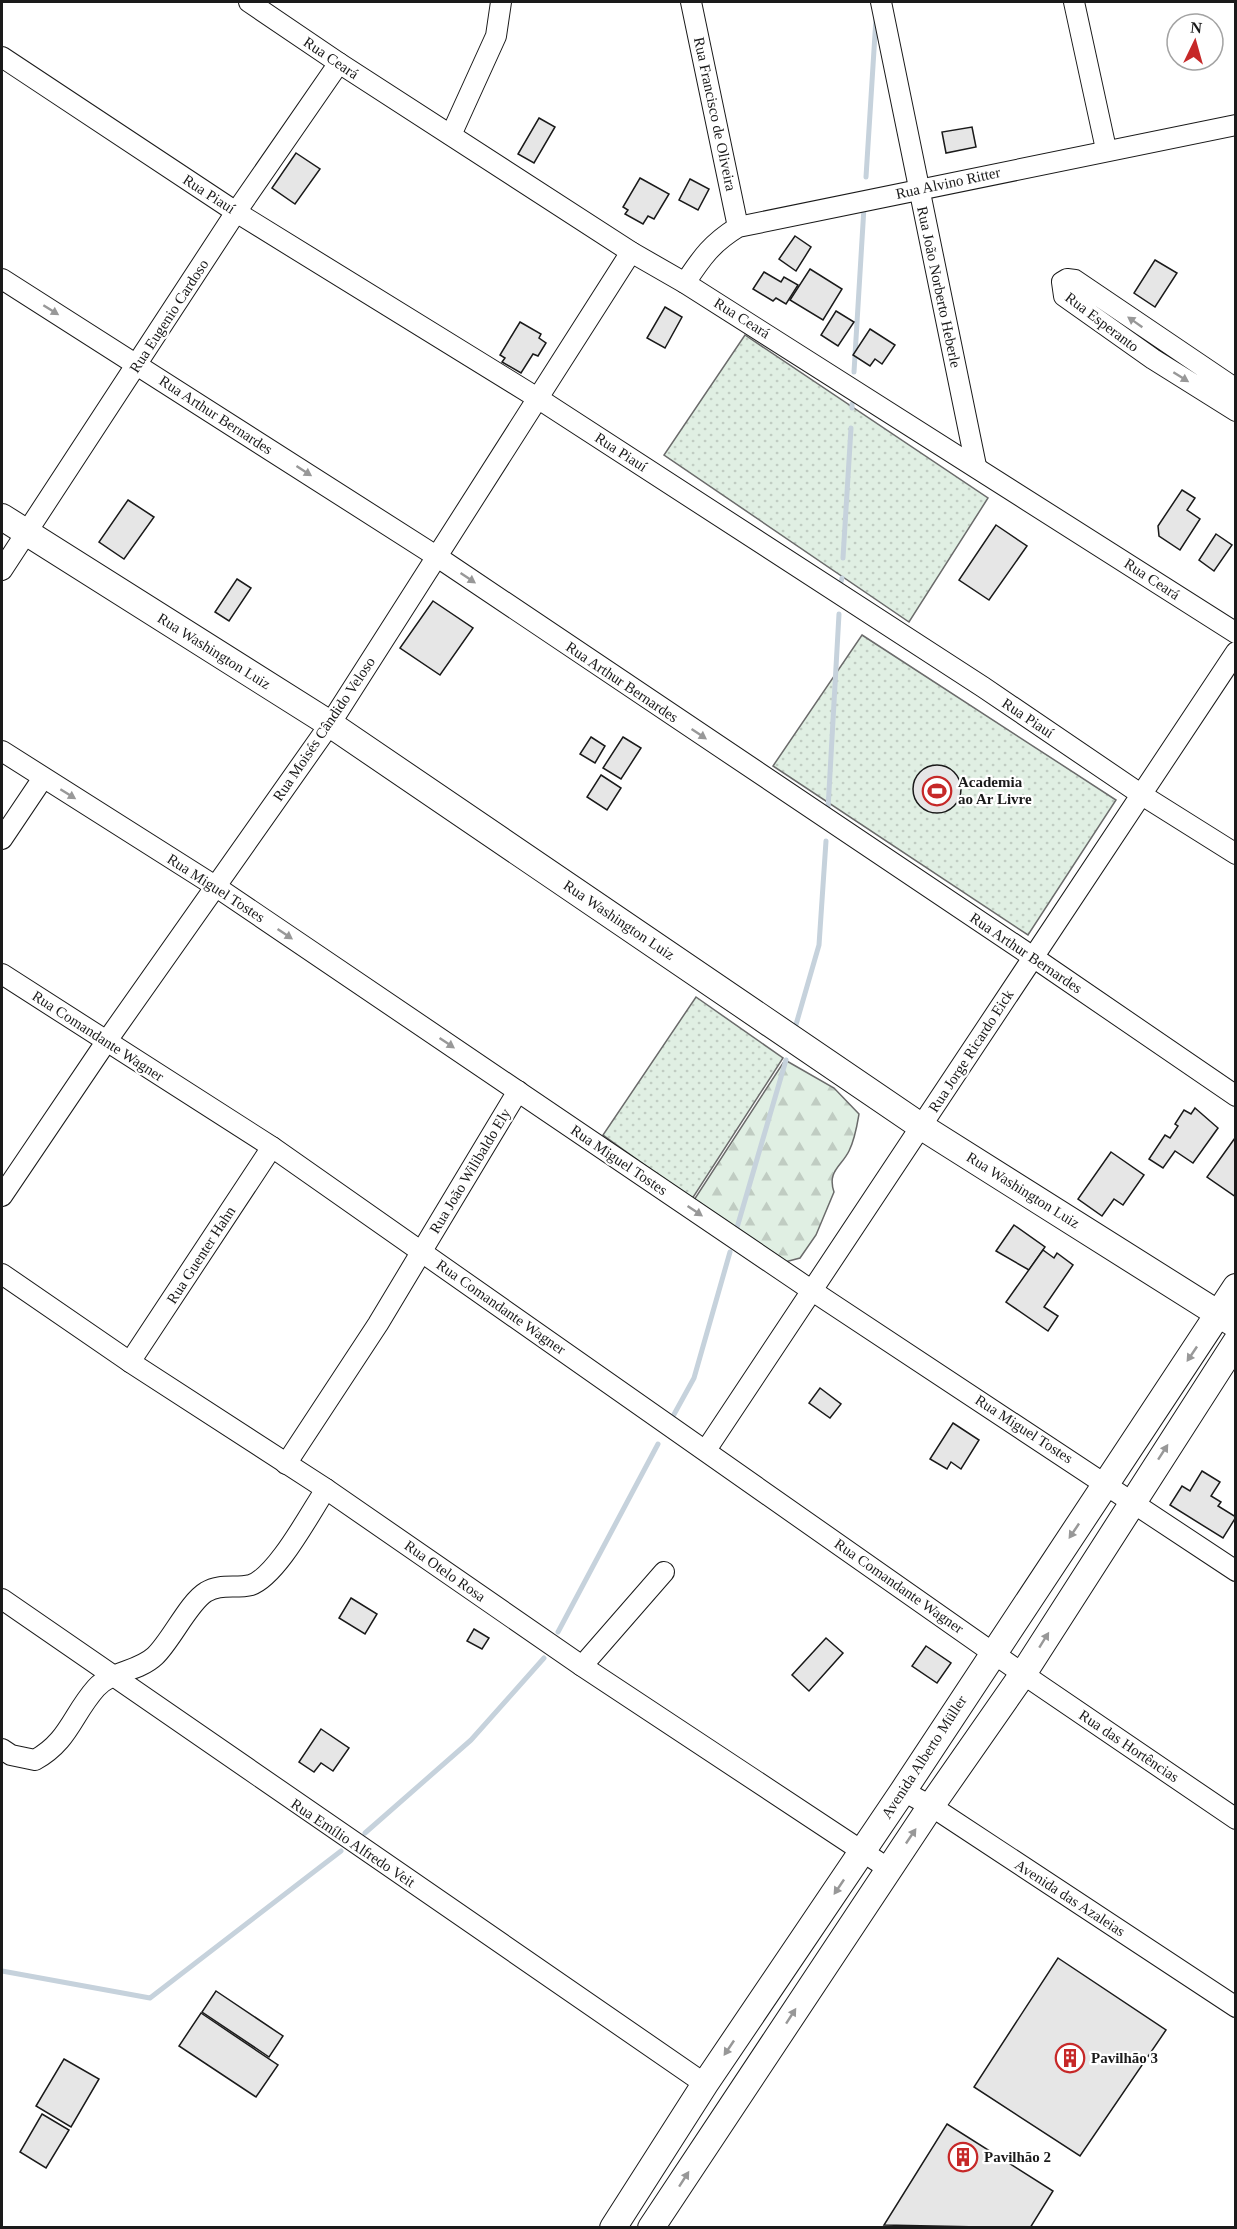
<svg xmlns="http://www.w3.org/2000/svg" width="1237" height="2229" viewBox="0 0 1237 2229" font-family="Georgia,serif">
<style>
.forest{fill:url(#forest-firs);stroke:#6a6a6a;stroke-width:1.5}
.park{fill:url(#park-dots);stroke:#6a6a6a;stroke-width:1.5}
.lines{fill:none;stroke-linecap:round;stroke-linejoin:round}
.stream{stroke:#c6d2dc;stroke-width:5}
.building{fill:#e6e6e6;stroke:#1a1a1a;stroke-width:1.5}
.minor-casing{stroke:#1a1a1a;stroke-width:22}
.major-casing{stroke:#1a1a1a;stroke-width:28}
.minor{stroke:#fff;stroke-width:20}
.major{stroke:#fff;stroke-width:26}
.oneway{fill:#989898}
.labels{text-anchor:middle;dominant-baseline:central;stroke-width:4.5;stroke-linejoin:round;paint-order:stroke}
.street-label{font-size:15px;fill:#1a1a1a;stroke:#fff}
.poi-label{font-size:15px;font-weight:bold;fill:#1a1a1a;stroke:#fff;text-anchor:start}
</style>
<defs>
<pattern id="forest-firs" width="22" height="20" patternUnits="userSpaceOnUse" patternTransform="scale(1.5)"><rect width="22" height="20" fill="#e0efe3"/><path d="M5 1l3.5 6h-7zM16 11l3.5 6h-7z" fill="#c0ccc2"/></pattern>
<pattern id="park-dots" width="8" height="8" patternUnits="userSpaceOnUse" patternTransform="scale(1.5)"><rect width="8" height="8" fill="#e0efe3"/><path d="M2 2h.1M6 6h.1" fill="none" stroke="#c0ccc2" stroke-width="1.8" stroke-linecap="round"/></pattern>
</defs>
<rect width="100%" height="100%" fill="#fff"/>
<path class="forest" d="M785,1060L834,1088L859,1114C857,1126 855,1139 849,1151C841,1167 827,1171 834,1192L816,1235L800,1258L785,1262L694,1200Z"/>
<g class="park">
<path d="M745,335L988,498L909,622L664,455Z"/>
<path d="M862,635L1116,800L1028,935L773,766Z"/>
<path d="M696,997L783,1058L692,1199L603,1135Z"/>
</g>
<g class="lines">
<g class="stream">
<path d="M866,177L876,18"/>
<path d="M854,372L864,207"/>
<path d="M852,408V404"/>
<path d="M843,558L851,428"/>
<path d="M841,582L842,578"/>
<path d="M828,809L839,614"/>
<path d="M795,1028L819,945L826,841"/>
<path d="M736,1231L786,1060"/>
<path d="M672,1418L694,1378L730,1252"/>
<path d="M558,1632L658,1444"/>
<path d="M365,1833L471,1740L544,1658"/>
<path d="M2,1971L150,1998L341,1851"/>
</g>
</g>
<g class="building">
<path d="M539,118L555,127L534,163L518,154Z"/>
<path d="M972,127L976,147L946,153L942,132Z"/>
<path d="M296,153L320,169L295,204L272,188Z"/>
<path d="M640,178L669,194L654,219L648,216L643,224L625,214L628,210L623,207Z"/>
<path d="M690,179L709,189L698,210L679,200Z"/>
<path d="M795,236L811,247L796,271L779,259Z"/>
<path d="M1155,260L1177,273L1155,307L1134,293Z"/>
<path d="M810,269L842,289L823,320L790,300Z"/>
<path d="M764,272L781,282L784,277L798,285L786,304L776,298L773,301L753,289Z"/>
<path d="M665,307L682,317L665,348L647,338Z"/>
<path d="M836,311L854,322L838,346L821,335Z"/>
<path d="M520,322L541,334L539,338L546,343L538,356L533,354L521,373L502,362L505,358L500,355Z"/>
<path d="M870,329L895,345L882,364L875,359L870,366L853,355Z"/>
<path d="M1182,490L1195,498L1187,510L1200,519L1180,550L1159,536L1158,526Z"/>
<path d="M128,500L154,517L124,559L99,542Z"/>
<path d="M996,525L1027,546L989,600L959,580Z"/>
<path d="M1216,534L1232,545L1214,571L1199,560Z"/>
<path d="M237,579L251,588L229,621L215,612Z"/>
<path d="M433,601L473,628L440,675L400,648Z"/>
<path d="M591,737L605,746L595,763L580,754Z"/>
<path d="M623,737L641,748L621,779L603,768Z"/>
<circle cx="937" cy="789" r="24"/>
<path d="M601,775L621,788L607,810L587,797Z"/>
<path d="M1195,1108L1218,1128L1193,1163L1175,1151L1163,1168L1149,1159L1165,1135L1170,1138L1178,1126L1175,1124L1184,1110L1191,1114Z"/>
<path d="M1235,1138L1236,1139V1197L1207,1177Z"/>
<path d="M1111,1152L1144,1175L1123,1205L1114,1199L1102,1216L1078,1199Z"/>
<path d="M1014,1225L1045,1247L1029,1270L996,1251Z"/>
<path d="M1043,1250L1054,1258L1057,1253L1073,1265L1044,1307L1058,1316L1048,1331L1006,1302Z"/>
<path d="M820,1388L841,1404L830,1418L809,1403Z"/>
<path d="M953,1423L979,1440L961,1469L951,1462L947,1469L930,1459Z"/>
<path d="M1202,1471L1220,1482L1211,1496L1221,1502L1218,1506L1236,1517L1223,1538L1170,1505L1182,1486L1190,1491Z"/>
<path d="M351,1598L377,1614L365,1634L339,1618Z"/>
<path d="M474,1629L489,1638L482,1649L467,1641Z"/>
<path d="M826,1638L843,1653L809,1691L792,1675Z"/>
<path d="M926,1646L951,1663L937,1683L912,1666Z"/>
<path d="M321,1729L349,1748L333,1771L321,1763L314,1772L299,1762Z"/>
<path d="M1058,1958L1166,2030L1080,2156L974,2087Z"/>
<path d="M216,1991L283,2036L269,2057L202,2012Z"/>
<path d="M201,2013L278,2065L256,2097L179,2046Z"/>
<path d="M64,2059L99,2079L71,2127L36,2106Z"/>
<path d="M42,2114L69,2130L46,2168L20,2152Z"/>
<path d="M947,2124L1053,2191L1030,2228L884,2225Z"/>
</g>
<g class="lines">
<g class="minor-casing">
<g id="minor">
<path d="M249,2L339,63L631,252L685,283L1236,633"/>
<path d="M691,2L738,227"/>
<path d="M881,2L976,466"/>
<path d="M1074,2L1106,149"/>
<path d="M2,57L236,212L539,399L983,687L1142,795L1236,854"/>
<path d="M451,135L496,36L501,2"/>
<path d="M2,279L436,556L1033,957L1236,1096"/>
<path d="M685,283C702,257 712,243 738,227L1236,125"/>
<path d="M1236,389L1075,280L1067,279L1062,282L1064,296L1153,359L1236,411"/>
<path d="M2,570L236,212L339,63"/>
<path d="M2,751L215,886L811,1290L1236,1571"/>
<path d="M2,839L43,778"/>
<path d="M2,974L272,1147L1023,1674L1236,1819"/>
<path d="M2,1196L106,1042L330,724L631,252"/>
<path d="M2,1274L130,1362L326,1489L582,1666L889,1869"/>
<path d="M130,1362L272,1147"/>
<path d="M706,1450L1236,652"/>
<path d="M286,1464L378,1324L518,1091"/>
<path d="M2,1599L705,2084"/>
<path d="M582,1666L664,1572"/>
<path d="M2,1749L11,1755L35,1760C69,1741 72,1715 96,1688C111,1671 138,1672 155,1656C171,1641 189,1602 206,1592C220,1583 236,1589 251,1585C277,1576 310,1513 326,1489"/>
<path d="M903,1791L931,1806L1236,2007"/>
</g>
</g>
<g class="major-casing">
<g id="major">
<path d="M2,517L330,724L922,1127L1236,1325"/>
<path d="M613,2228L705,2084L903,1791L1236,1287"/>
<path d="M651,2228L931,1806L1023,1674L1236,1342"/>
</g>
</g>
<use href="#minor" class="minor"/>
<use href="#major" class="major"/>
</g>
<defs><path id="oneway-solid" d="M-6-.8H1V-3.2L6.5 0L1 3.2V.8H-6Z" transform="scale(1.5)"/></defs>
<g class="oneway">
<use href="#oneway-solid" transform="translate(51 310) rotate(32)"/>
<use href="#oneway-solid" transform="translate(1135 322) rotate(-145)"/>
<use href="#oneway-solid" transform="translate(1181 377) rotate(32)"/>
<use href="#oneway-solid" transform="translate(304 471) rotate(33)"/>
<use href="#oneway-solid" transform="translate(468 578) rotate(34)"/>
<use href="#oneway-solid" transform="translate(699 734) rotate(34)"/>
<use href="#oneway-solid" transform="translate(68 794) rotate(32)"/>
<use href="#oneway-solid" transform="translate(285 934) rotate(34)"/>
<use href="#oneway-solid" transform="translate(447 1043) rotate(34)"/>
<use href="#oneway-solid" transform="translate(695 1211) rotate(34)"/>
<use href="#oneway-solid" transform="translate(1192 1354) rotate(124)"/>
<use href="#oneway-solid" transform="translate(1163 1452) rotate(-57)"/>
<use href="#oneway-solid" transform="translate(1074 1531) rotate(124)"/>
<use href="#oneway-solid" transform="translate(1044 1640) rotate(-58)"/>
<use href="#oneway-solid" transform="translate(911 1836) rotate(-56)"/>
<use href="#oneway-solid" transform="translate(839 1887) rotate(124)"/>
<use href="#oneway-solid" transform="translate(791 2016) rotate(-57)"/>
<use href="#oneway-solid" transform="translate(729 2048) rotate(124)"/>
<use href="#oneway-solid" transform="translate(684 2179) rotate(-57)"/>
</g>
<defs>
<g id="stadium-ring" transform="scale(1.5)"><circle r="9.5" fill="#fff" stroke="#c62828" stroke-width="1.5"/><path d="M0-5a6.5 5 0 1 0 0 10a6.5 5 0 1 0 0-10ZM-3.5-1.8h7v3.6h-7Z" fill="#c62828"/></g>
<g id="building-ring" transform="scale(1.5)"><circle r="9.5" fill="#fff" stroke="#c62828" stroke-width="1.5"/><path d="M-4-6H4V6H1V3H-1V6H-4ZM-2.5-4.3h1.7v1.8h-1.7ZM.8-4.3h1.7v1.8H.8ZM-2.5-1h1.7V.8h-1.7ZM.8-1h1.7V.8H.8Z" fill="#c62828"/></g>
</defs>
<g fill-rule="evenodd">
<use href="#stadium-ring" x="937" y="791"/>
<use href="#building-ring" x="1070" y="2058"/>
<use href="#building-ring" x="963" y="2157"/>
</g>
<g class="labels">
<g class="street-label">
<text transform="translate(331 58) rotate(34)">Rua Ceará</text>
<text transform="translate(715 114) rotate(78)">Rua Francisco de Oliveira</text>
<text transform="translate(948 183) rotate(-12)">Rua Alvino Ritter</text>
<text transform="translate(209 194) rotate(33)">Rua Piauí</text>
<text transform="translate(939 287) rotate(78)">Rua João Norberto Heberle</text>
<text transform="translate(169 316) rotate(-57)">Rua Eugenio Cardoso</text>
<text transform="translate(742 318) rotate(32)">Rua Ceará</text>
<text transform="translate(1102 322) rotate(37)">Rua Esperanto</text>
<text transform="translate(216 415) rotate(33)">Rua Arthur Bernardes</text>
<text transform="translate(621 452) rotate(33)">Rua Piauí</text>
<text transform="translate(1152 579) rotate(33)">Rua Ceará</text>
<text transform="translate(214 651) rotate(32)">Rua Washington Luiz</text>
<text transform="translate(622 682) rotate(34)">Rua Arthur Bernardes</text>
<text transform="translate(1028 718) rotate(34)">Rua Piauí</text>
<text transform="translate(324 729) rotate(-56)">Rua Moisés Cândido Veloso</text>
<text transform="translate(216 888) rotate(33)">Rua Miguel Tostes</text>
<text transform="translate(619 920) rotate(34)">Rua Washington Luiz</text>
<text transform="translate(1026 953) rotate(34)">Rua Arthur Bernardes</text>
<text transform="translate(98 1036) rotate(33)">Rua Comandante Wagner</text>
<text transform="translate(971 1051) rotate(-57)">Rua Jorge Ricardo Eick</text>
<text transform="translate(619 1160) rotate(34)">Rua Miguel Tostes</text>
<text transform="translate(470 1171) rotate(-59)">Rua João Wilibaldo Ely</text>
<text transform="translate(1023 1190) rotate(32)">Rua Washington Luiz</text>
<text transform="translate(201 1255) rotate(-57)">Rua Guenter Hahn</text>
<text transform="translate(501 1307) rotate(35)">Rua Comandante Wagner</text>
<text transform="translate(1024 1429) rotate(33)">Rua Miguel Tostes</text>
<text transform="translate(445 1571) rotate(35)">Rua Otelo Rosa</text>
<text transform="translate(899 1586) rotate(35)">Rua Comandante Wagner</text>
<text transform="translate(1129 1746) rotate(34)">Rua das Hortências</text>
<text transform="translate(924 1757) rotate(-57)">Avenida Alberto Müller</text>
<text transform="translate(353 1843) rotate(34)">Rua Emílio Alfredo Veit</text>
<text transform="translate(1070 1898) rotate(33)">Avenida das Azaleias</text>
</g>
<g class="poi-label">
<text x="958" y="782">Academia<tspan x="958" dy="17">ao Ar Livre</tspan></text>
<text x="1091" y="2058">Pavilhão 3</text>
<text x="984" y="2157">Pavilhão 2</text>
</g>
</g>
<rect width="1237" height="2229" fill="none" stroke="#1a1a1a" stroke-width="6"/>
<g transform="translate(1195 42) rotate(5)"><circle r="28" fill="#ffffff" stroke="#a3a3a3" stroke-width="1.5"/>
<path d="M0-4.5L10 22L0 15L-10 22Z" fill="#c62828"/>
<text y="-9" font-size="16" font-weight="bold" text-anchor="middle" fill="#1a1a1a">N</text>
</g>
</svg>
